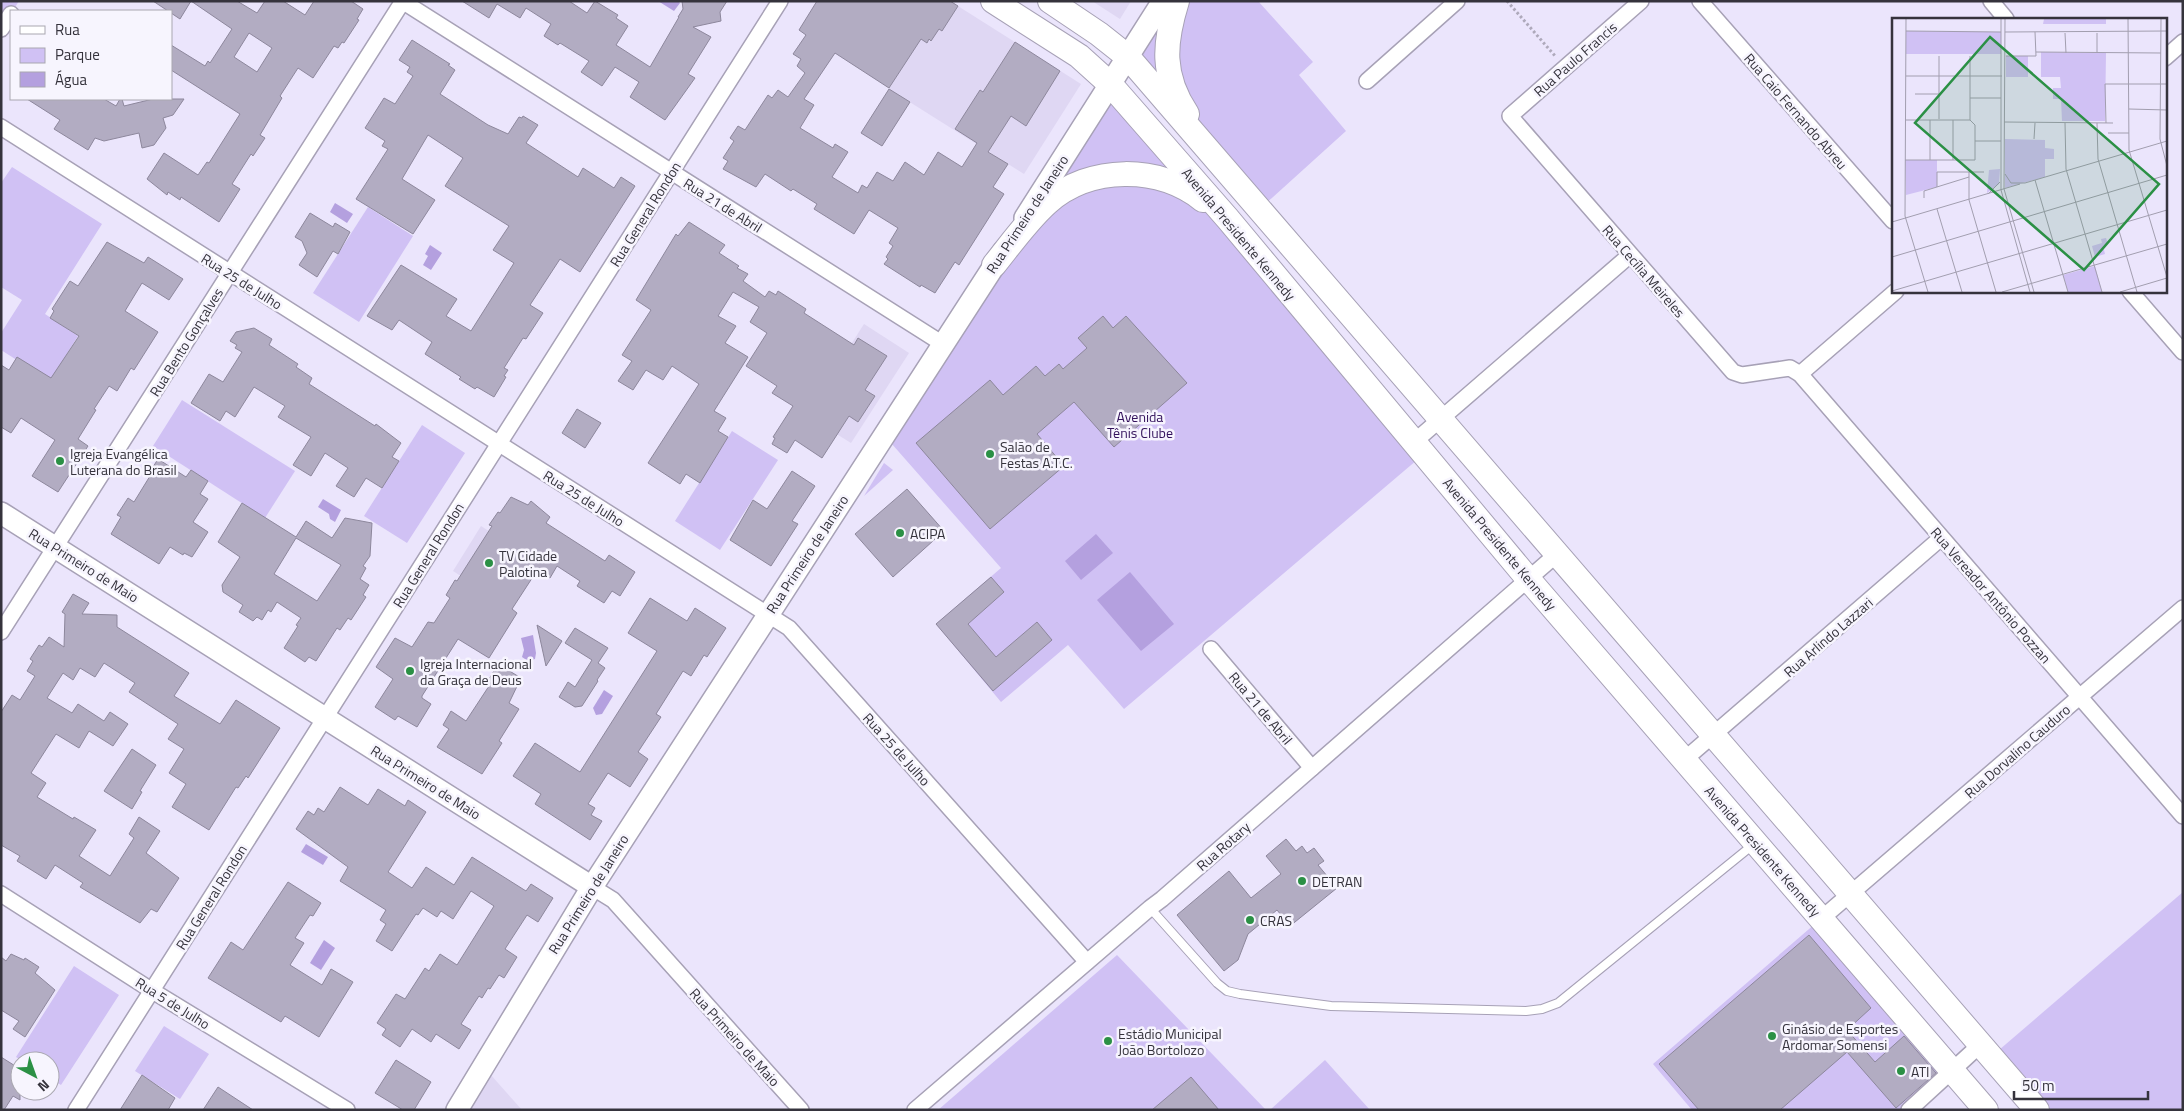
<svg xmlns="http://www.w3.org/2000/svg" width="2184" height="1111" viewBox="0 0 2184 1111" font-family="'Titillium Web',sans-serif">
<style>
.built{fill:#dfd7f3}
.green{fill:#d0c1f4}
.water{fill:#b4a0df}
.building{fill:#b2acc2;stroke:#8d879c;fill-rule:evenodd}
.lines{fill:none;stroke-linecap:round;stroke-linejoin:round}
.lane-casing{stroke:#a7a1b6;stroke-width:10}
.street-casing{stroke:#a7a1b6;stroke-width:18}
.secondary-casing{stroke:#a7a1b6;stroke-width:24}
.primary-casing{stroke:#a7a1b6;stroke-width:26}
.path{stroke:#aea9bb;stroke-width:3;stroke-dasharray:2.5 2.5;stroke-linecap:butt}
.lane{stroke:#fff;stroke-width:8}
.street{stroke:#fff;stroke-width:15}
.secondary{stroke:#fff;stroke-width:21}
.primary{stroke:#fff;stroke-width:24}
.poi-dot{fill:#2b9045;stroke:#f7f5fe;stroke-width:2}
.labels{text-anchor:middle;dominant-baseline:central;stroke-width:5;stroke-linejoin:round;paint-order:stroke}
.street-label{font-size:14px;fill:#35333c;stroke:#f7f5fe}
.park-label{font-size:14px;fill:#33125c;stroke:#f7f5fe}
.poi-label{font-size:14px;fill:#35333c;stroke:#f7f5fe;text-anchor:start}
.inset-road{fill:none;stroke:#a29eaf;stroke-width:1}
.view{fill:#2b9045;fill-opacity:0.15;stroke:#2b9045;stroke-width:2.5}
.inset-edge{fill:none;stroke:#35333c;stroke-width:2.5}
</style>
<rect width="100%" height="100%" fill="#ebe5fc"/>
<g class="built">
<path d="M944,1H950L1081,84L1024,174L889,89Z"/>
<path d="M1092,1H1131L1120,19Z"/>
<path d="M864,324L909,353L851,443L806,415Z"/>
<path d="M481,526L526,555L498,600L453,571Z"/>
<path d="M483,1066L522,1110H457Z"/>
</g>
<g class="green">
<path d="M1,1H19L1,29Z"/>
<path d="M1167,1L1174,103L1132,57Z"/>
<path d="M1185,1H1258L1313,62L1299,75L1346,131L1263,206L1228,165L1188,106L1180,90L1176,32Z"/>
<path d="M1110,94L1188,182L1153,171L1045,194Z"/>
<path d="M12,167L102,224L45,314L78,336L50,381L1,350V333L22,300L1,287V183Z"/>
<path d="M1100,177L1197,194L1424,454L1124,709L1068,645L1001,702L936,624L1001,568L884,435L1023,228Z"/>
<path d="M368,207L413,236L359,322L313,293Z"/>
<path d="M182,400L295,471L265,518L153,446Z"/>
<path d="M422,425L465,453L407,543L364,516Z"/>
<path d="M732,431L778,460L720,550L675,521Z"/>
<path d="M884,463L893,470L864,496Z"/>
<path d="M2183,892V1110H2037L1992,1056Z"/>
<path d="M1816,923L1947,1076L1909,1110H1692L1653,1064Z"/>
<path d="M1117,955L1266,1110H938Z"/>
<path d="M74,966L119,995L61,1085L50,1078V1061H23L16,1057Z"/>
<path d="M164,1026L209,1054L180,1099L135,1071Z"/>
<path d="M1325,1060L1370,1110H1270Z"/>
</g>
<g class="water">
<path d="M658,1H678L680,3L674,11Z"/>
<path d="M335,203L353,214L347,223L330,212Z"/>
<path d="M430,245L442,253L431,270L423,265L428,256L425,254Z"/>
<path d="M323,499L341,510L335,522L330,519L329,514L318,507Z"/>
<path d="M1096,534L1113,553L1081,580L1065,561Z"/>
<path d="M1130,572L1174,624L1141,651L1097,600Z"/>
<path d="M533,635L536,653L535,659L528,661L522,657L524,650L521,638Z"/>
<path d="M604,690L613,696L602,714L596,715L593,708Z"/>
<path d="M306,844L328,857L323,865L301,852Z"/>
<path d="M324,940L335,948L321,970L310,963Z"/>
</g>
<g class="building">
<path d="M153,1H237L257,13L265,1H283L305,15L314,1H351L363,9L357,19L359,20L344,43L342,42L338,48L334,46L313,78L298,68L280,96L282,98L260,135L265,138L253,156L251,154L232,184L240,189L219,222L181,197L180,200L168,192L167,195L147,179L164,153L198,175L207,162L209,163L240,114L171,70V45L205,66L208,61L210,63L232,29L191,1L180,19ZM249,33L272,48L257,72L234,57Z"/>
<path d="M462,1H569L587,13L595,1L618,15L616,18L628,26L616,45L650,67L679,17H678L683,9L682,1H727L720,12L721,21L693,27L711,37L688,74L695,78L665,120L630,97L639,82L615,67L602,86L581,72L589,61L560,43L558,45L544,36L551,24L526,8L520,18L497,4L489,18Z"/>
<path d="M817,1H950L958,6L942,31L939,29L931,41L929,39L927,43L921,39L889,88L835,53L804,99L814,105L800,128L833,148L835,144L848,152L832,177L858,193L862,185L867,188L877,172L893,181L905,162L924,175L938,152L962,167L977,143L955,129L980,90L983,92L1015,42L1060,71L1026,126L1011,116L988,152L1008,164L993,187L1004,194L959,265L955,262L935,293L921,285L920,287L884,264L888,259L886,257L893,246L889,243L898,228L869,210L854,234L814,209L817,204L793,189L791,191L765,174L756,187L723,169L728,161L723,158L734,141L730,138L738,126L745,130L768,95L772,98L778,90L788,97L805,73L797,66L801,59L793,54L806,35L799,30Z"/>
<path d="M412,40L450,64L448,65L455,70L440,94L488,125L508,134L519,117L522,118L523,116L538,125L526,143L578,177L583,168L614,188L621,177L635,186L580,272L560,259L530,305L543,313L526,339L523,338L504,368L508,370L504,376L506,377L494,397L477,387L475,389L459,379L461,377L425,354L432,342L399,320L392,330L367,316L401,265L457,299L446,316L471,331L514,263L493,250L509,226L445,186L463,158L428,135L402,179L435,200L413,234L356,199L388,149L382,146L385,141L365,128L384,98L395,104L413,76L407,72L410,67L399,60Z"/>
<path d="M889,89L910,102L882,146L861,133Z"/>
<path d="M27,99H104L116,106L120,99H122L124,106L153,99H184L173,115L163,118L166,128L154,145L142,148L139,133L104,141L95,138L88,150L54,129L60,120Z"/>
<path d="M310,213L333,227L335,223L350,232L338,254L333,251L317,277L299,265L307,253L302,241L295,237Z"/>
<path d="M689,222L725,245L719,253L739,266L737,268L748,274L743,281L765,297L769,291L776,295L778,291L806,309L804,313L854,345L858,338L887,356L865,390L875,396L858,422L849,416L822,458L795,440L787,453L772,444L775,438L773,437L793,406L772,393L777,386L746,366L767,333L750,322L759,307L733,292L718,316L736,326L725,343L748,357L714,411L726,418L718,431L728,437L700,483L686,474L680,484L648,463L699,384L672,366L663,380L646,370L633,390L618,381L632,361L622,355L651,310L636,300L676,234L678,236Z"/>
<path d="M107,242L144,263L148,257L183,279L169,300L142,283L125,311L158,332L134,370L131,368L117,391L109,386L94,409L96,410L78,439L88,446L58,492L32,476L55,440L21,418L11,433L1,427V365L9,370L17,357L51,378L79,336L50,318L54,311L52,309L70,281L78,286Z"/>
<path d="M1103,316L1113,328L1126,316L1187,383L1114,447L1074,402L1037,434L1064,466L990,529L916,443L990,380L1003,395L1036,366L1045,376L1059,364L1063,369L1087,348L1078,338Z"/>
<path d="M254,328L272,339L269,345L298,364L296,367L312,378L309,384L375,426L376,424L401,443L392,457L399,461L382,488L366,478L354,497L336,486L348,468L325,453L311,476L293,465L311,437L278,417L285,406L254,387L235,417L226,411L220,421L191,403L209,374L223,382L242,352L235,348L237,345L230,341L236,332Z"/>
<path d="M577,409L601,423L585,448L562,433Z"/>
<path d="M158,459L186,477L191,470L208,481L200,494L208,499L193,522L208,532L192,557L184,553L183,555L170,547L159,564L111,534L121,517L117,515L128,498L134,502L150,476L148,475Z"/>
<path d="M792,471L815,486L792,521L798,524L771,566L730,540L753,500L767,509Z"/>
<path d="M907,489L944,531L893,577L855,534Z"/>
<path d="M511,497L528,505L531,501L550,517L546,523L605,561L609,555L635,572L620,596L612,591L604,603L577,586L580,581L557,566L550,578L538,569L512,609L517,613L489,658L458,639L422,696V698L431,704L417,727L398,716L395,720L375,707L393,679L376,667L395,638L412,647L428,622L434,623L450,598L446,595L455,580L457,581L492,526L489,525L498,512L500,513Z"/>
<path d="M242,503L296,537L306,521L332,538L345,518L372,523L370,556L363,566L366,568L360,579L369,585L363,595L366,597L351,620L348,618L340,630L337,628L316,661L309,657L305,662L284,648L298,626L296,625L301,618L277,602L271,612L268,610L262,620L257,617L253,621L239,612L243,605L223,592L222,585L240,557L218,542ZM296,538L341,565L317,601L274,574Z"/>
<path d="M991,577L1004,592L968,624L996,657L1037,622L1052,640L993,691L936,624Z"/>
<path d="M73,594L89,603L82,614L117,615V627L189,673L174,696L220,724L236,700L280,728L248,778L246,776L238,788L236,787L209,830L172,807L186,784L169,773L184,749L168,739L178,724L129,692L135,683L104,663L95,677L80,668L73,680L63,673L47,698L72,713L78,704L104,721L110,712L128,724L113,746L89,731L79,748L56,734L31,773L46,783L37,797L73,819L74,817L96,830L79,856L110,876L134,838L129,834L139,817L160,831L146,853L179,878L157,912L151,909L140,923L80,887L83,883L55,865L46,879L17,861L20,856L1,845V712L12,695L20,700L35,676L27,671L33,661L30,659L39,645L42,647L49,637L64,647L65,614L62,612Z"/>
<path d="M650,598L687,621L695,608L726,628L707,657L704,655L691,676L683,671L656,714L661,717L638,752L648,759L630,787L608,773L588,804L595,808L591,815L602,821L590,840L535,804L541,794L513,776L535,743L580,772L657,651L628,633Z"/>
<path d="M537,625L562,641L546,666Z"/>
<path d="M575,628L608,648L598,663L605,668L597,680L598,681L582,706L575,707L559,697L568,682L575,687L592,660L565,643Z"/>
<path d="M498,664L521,678L509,703L519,709L499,741L502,743L482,774L437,747L449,729L443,725L451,711L466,721L489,686L486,684Z"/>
<path d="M132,749L156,765L140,791L142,792L132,809L104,791Z"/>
<path d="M340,787L368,805L378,789L405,806L408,800L426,812L388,872L412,888L426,867L454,885L472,857L526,891L531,884L553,898L538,922L527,915L505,949L517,957L504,978L499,975L490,989L488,988L482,998L479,996L461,1024L471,1030L459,1049L436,1034L431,1042L412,1029L400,1047L382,1035L386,1029L377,1023L396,994L405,999L425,968L429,971L440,954L457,965L494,906L471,891L453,919L441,911L437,917L423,908L418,915L416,914L392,951L376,941L386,924L380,920L386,910L340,881L348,867L296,829L308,811L314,815L318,808L324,812Z"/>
<path d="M1286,839L1296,851L1302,846L1307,853L1314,848L1324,861L1318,865L1337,888L1290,926L1277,910L1248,934L1238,960L1224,971L1177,915L1229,871L1251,898L1281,874L1266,856Z"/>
<path d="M288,882L321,903L313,916L310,915L295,938L304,943L290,965L322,985L331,969L353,982L319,1037L285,1016L281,1022L208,978L231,942L243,950Z"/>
<path d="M1809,935L1871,1008L1847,1030L1875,1062L1904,1036L1936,1073L1896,1108L1847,1052L1780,1110H1699L1659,1064Z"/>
<path d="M11,954L24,960L25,958L39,967L35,973L55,990L25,1037L13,1029L19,1021L1,1010V957L6,961Z"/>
<path d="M1,1057L20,1069V1100L13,1096L4,1110H1Z"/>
<path d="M396,1060L431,1082L414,1110H403L375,1093Z"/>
<path d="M142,1075L175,1098L168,1110H120Z"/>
<path d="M1191,1077L1219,1110H1152Z"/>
<path d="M218,1087L253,1110H203Z"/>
</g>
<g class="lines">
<g class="lane-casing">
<path id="lane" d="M1150,908L1217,983L1227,991L1240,994L1331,1006L1526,1011L1542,1009L1558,1003L1754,844"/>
</g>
<g class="street-casing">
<g id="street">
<path d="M402,1L943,344"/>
<path d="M1641,1L1510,116L1733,372L1742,375L1790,368L1800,374L2183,816"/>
<path d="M1700,1L1893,221"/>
<path d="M1991,1L2006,19"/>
<path d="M1,29L11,14"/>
<path d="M2165,58L2183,42"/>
<path d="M1367,81L1457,1"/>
<path d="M1,127L789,628L1087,962"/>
<path d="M2130,291L2183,352"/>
<path d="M1800,374L1896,291"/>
<path d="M1414,442L1630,255"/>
<path d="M1,632L403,1"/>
<path d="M1211,649L1312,768"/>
<path d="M1684,760L1941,538"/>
<path d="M592,887L613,900L801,1110"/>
<path d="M1,894L151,990L347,1110"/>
<path d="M1821,919L2183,608"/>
<path d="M76,1110L780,1"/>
<path d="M915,1110L1150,908L1162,899L1557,554"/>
<path d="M1909,1110L1981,1044"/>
</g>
</g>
<g class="secondary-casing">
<g id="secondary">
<path d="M1025,218L1163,1"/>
<path d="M1,513L592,887"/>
<path d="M457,1110L592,887L1003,252"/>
</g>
</g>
<g class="primary-casing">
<g id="primary">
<path d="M993,1L1079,56L1110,84L1228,219L1529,580L1986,1110"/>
<path d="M1050,1L1099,34L1128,57L2037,1110"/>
<path d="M1177,1C1164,43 1161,75 1187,114"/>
<path d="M994,265C1011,244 1027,221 1047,203C1090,165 1159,165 1203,200"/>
</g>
</g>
<path class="path" d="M1507,1L1556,57"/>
<use href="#lane" class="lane"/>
<use href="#street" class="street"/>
<use href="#secondary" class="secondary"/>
<use href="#primary" class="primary"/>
</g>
<g class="poi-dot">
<circle cx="990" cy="454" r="5"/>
<circle cx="60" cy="461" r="5"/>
<circle cx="900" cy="533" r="5"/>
<circle cx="489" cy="563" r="5"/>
<circle cx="410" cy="671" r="5"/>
<circle cx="1302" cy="881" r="5"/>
<circle cx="1250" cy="920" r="5"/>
<circle cx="1772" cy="1036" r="5"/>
<circle cx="1108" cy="1041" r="5"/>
<circle cx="1901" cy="1071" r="5"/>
</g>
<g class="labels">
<g class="street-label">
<text transform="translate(1575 59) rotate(-41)">Rua Paulo Francis</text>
<text transform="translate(1796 111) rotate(49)">Rua Caio Fernando Abreu</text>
<text transform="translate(723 205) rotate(32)">Rua 21 de Abril</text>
<text transform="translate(645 214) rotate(-58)">Rua General Rondon</text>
<text transform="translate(1027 214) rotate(-57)">Rua Primeiro de Janeiro</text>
<text transform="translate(1239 234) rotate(50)">Avenida Presidente Kennedy</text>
<text transform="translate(1644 271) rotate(49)">Rua Cecília Meireles</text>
<text transform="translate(242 281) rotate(32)">Rua 25 de Julho</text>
<text transform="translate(186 342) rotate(-58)">Rua Bento Gonçalves</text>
<text transform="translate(584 498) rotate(32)">Rua 25 de Julho</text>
<text transform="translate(1500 544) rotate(50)">Avenida Presidente Kennedy</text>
<text transform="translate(807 554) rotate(-57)">Rua Primeiro de Janeiro</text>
<text transform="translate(428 555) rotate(-58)">Rua General Rondon</text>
<text transform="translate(84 565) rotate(32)">Rua Primeiro de Maio</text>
<text transform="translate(1991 595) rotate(49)">Rua Vereador Antônio Pozzan</text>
<text transform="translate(1828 637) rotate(-41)">Rua Arlindo Lazzari</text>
<text transform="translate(1261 708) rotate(50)">Rua 21 de Abril</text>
<text transform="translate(897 749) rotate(48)">Rua 25 de Julho</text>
<text transform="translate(2017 751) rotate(-41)">Rua Dorvalino Cauduro</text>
<text transform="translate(426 782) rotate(32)">Rua Primeiro de Maio</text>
<text transform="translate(1223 846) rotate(-41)">Rua Rotary</text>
<text transform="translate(1763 851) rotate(49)">Avenida Presidente Kennedy</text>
<text transform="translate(588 894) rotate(-58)">Rua Primeiro de Janeiro</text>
<text transform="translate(211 897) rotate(-58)">Rua General Rondon</text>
<text transform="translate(173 1003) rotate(32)">Rua 5 de Julho</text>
<text transform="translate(735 1037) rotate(48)">Rua Primeiro de Maio</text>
</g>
<g class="park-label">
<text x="1140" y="416">Avenida<tspan x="1140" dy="16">Tênis Clube</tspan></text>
</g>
<g class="poi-label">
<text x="1000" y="446">Salão de<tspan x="1000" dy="16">Festas A.T.C.</tspan></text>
<text x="70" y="453">Igreja Evangélica<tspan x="70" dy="16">Luterana do Brasil</tspan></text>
<text x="910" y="533">ACIPA</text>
<text x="499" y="555">TV Cidade<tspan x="499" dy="16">Palotina</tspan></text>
<text x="420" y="663">Igreja Internacional<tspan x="420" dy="16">da Graça de Deus</tspan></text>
<text x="1312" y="881">DETRAN</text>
<text x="1260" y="920">CRAS</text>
<text x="1782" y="1028">Ginásio de Esportes<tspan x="1782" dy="16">Ardomar Somensi</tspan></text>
<text x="1118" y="1033">Estádio Municipal<tspan x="1118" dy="16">João Bortolozo</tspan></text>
<text x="1911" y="1071">ATI</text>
</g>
</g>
<g transform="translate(1892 18)">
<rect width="275" height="275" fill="#ebe5fc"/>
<path d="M152,1H214V6H151ZM14,13L109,14V36H14ZM149,34L214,35L213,103H170L169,81H161V70H169L168,59H149ZM114,38H136V59H114ZM113,121L153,122V130L162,131V141H153V159L113,170ZM13,142H45V169L14,177ZM108,151L107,166L95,175L97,152ZM214,220L216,226L211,228L213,236L203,239L200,228L210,225L209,221ZM203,248L210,274H176L171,257Z" fill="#d0c1f4"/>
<path class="inset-road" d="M14,1L13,198L36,274M109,1V172L138,274M113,1L112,171L142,274M236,1L237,132L275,259M269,1L268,121L275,148M14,13L109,14M113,14L275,13M173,15L174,35M144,34L269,35M205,35V15M114,38H144L143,14M14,58H110M23,76H47M78,80H109M237,91L275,92M47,101V38M13,102H78M61,102V142M78,102V38M112,104L221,105M173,105L174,151L210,274M205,105L206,141L245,274M214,105L213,66H275M216,115H237M142,121L143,105M83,123H109M13,142H83V107L78,102M38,142V102M77,154V182L104,274M113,156L119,165H133M143,162L176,274M133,165L275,123M45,169V154H92M96,176L108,164M32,180V173L77,159M45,191L70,274M0,204L128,166M0,239L275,157M0,273L275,192M110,274L275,226M228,274L275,260"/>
<path class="view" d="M98,19L267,166L192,252L23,105Z"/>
<rect width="275" height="275" class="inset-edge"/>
</g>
<rect width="2184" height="1111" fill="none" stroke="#35333c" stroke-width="5"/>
<rect x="10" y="10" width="162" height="90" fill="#f7f5fe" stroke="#a9a7b0"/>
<rect x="20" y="26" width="25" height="8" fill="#ffffff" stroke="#a9a7b0"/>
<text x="55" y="35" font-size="15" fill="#35333c">Rua</text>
<rect x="20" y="48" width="25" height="15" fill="#d0c1f4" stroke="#a9a7b0"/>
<text x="55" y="60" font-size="15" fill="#35333c">Parque</text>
<rect x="20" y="72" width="25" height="15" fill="#b4a0df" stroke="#a9a7b0"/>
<text x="55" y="85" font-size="15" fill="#35333c">Água</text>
<g transform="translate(35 1076) rotate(139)"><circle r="24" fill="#f7f5fe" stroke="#a9a7b0"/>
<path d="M0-4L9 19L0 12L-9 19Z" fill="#2b9045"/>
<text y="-8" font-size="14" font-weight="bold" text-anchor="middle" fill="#35333c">N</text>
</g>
<path d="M2014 1091v8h134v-8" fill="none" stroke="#35333c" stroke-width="2.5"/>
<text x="2022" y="1091" font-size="15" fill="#35333c" stroke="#f7f5fe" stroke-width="4" paint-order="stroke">50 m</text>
</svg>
